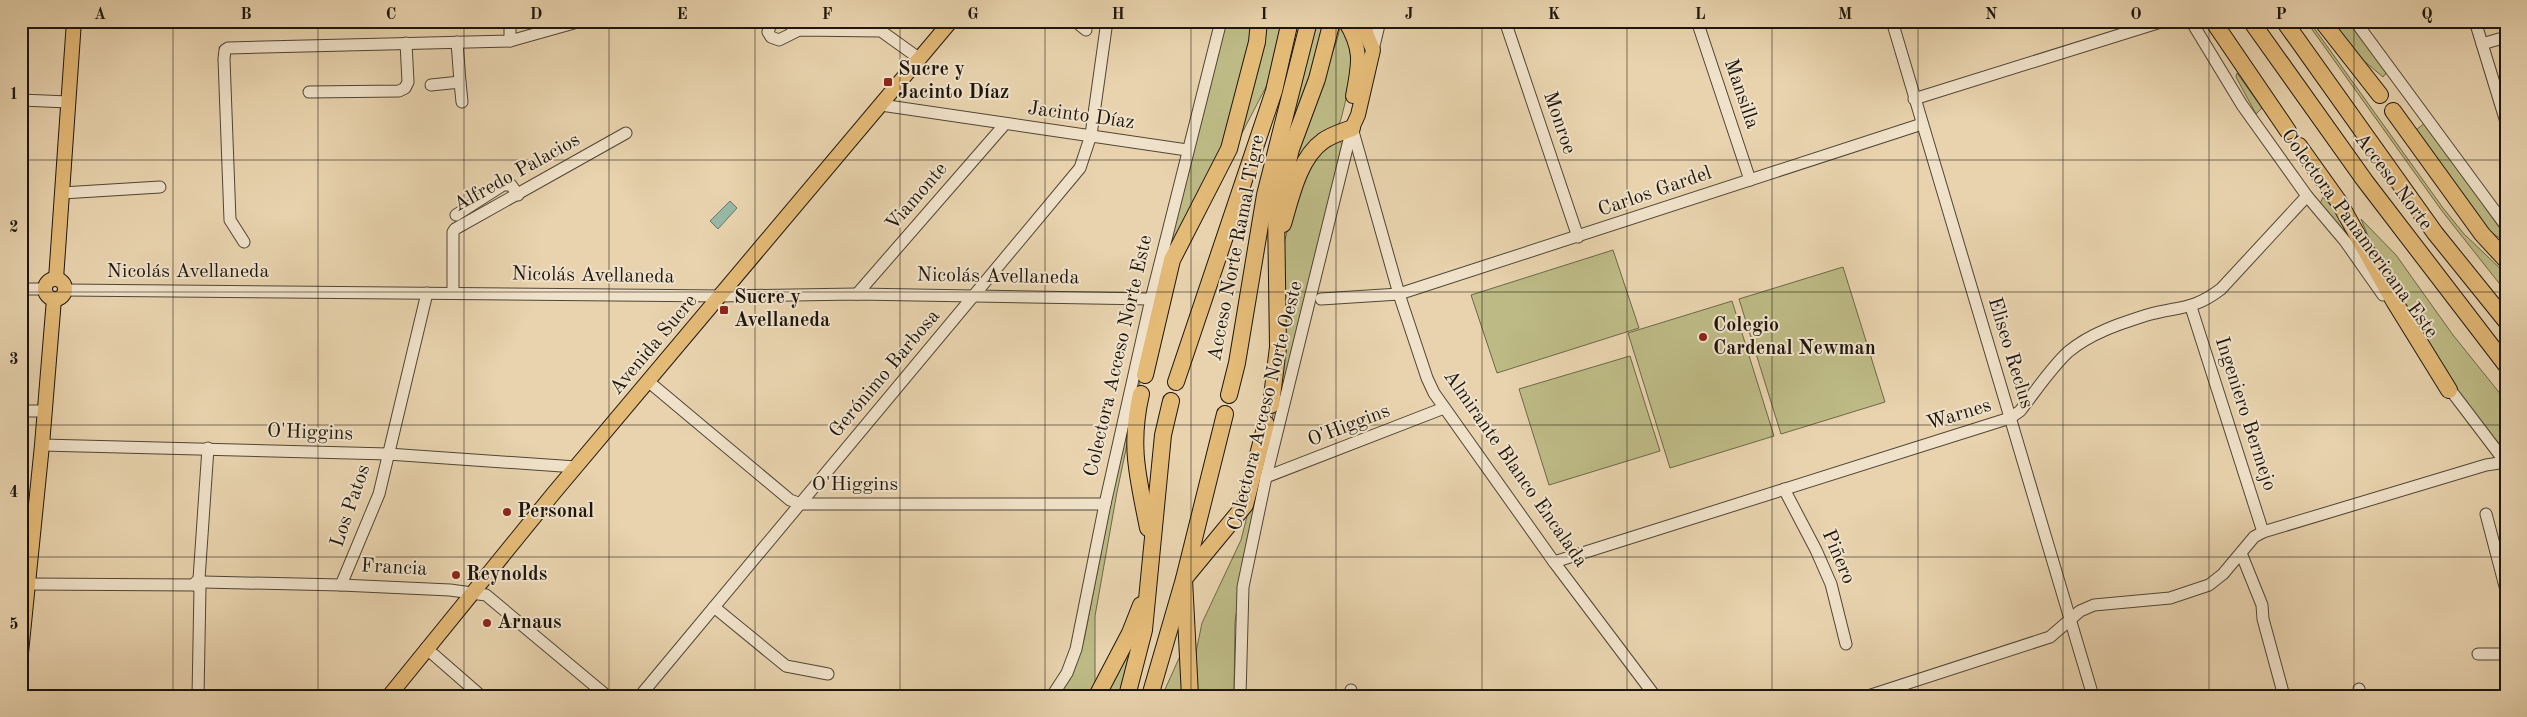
<svg xmlns="http://www.w3.org/2000/svg" width="2527" height="717" viewBox="0 0 2527 717" font-family="'Old Standard TT',serif">
<style>
.green{fill:#bdba85;stroke:#6d6849}
.water{fill:#98b8a7;stroke:#677769}
.lines{fill:none;stroke-linecap:round;stroke-linejoin:round}
.minor-casing{stroke:#504535;stroke-width:13}
.major-casing{stroke:#1d160d;stroke-width:16}
.highway-casing{stroke:#1d160d;stroke-width:18}
.minor{stroke:#f0e2ca;stroke-width:11}
.major{stroke:#e4ba77;stroke-width:14}
.highway{stroke:#e4ba77;stroke-width:16}
.grid{fill:none;stroke:#1d160d;stroke-width:1;stroke-opacity:0.55}
.poi-dot{fill:#8f2418;stroke:#f0e2ca;stroke-width:2}
.labels{text-anchor:middle;dominant-baseline:central;stroke-width:4;stroke-linejoin:round;paint-order:stroke}
.poi-label{font-size:20px;font-weight:bold;fill:#1d160d;stroke:#f0e2ca;text-anchor:start}
.street-label{font-size:20px;fill:#1d160d;stroke:#f0e2ca}
.neatline{fill:none;stroke:#1d160d;stroke-width:2}
.grid-label{font-size:16px;text-anchor:middle;font-weight:bold;fill:#1d160d}
</style>
<rect width="100%" height="100%" fill="#e8d3ae"/>
<filter id="stains"><feTurbulence type="fractalNoise" baseFrequency=".004" numOctaves="4"/><feColorMatrix values="0 0 0 0 .2 0 0 0 0 .09 0 0 0 0 .02 0 0 0 .5 -.17"/></filter>
<radialGradient id="worn" r=".72"><stop offset=".6" stop-color="#630" stop-opacity="0"/><stop offset="1" stop-color="#630" stop-opacity=".3"/></radialGradient>
<g class="green">
<path d="M1226,21H1252L1251,32L1230,126L1148,345L1117,492L1095,616V687L1092,696H1054L1070,672L1084,640L1133,389Z"/>
<path d="M1261,21H1285L1268,83L1241,135Z"/>
<path d="M1316,21H1330L1282,161Z"/>
<path d="M1331,21L1343,27L1356,59L1341,119L1338,127L1314,138L1285,181L1337,40L1340,28Z"/>
<path d="M2306,21H2309L2443,208L2464,234L2506,274V292L2442,211Z"/>
<path d="M2329,21H2349L2387,72L2383,77L2357,55Z"/>
<path d="M2237,73L2262,108L2256,114L2236,77Z"/>
<path d="M2425,123L2506,237V241C2479,233 2434,156 2416,130Z"/>
<path d="M1339,141L1344,146L1247,540L1235,622L1234,696H1194V662L1202,623L1241,540L1280,387L1282,253L1291,214L1316,153Z"/>
<path d="M2323,197L2334,209L2364,253L2319,206Z"/>
<path d="M2361,219L2396,255L2453,335L2506,401L2505,451L2464,402L2383,272Z"/>
<path d="M1613,250L1639,328L1497,373L1471,295Z"/>
<path d="M1843,267L1885,402L1781,434L1739,299Z"/>
<path d="M1732,301L1774,436L1670,468L1628,333Z"/>
<path d="M1630,356L1660,451L1549,485L1519,389Z"/>
<path d="M1132,645L1122,696H1105Z"/>
<path d="M1180,656L1184,696H1162Z"/>
</g>
<path class="water" d="M730,201L737,208L718,229L710,221Z"/>
<g class="lines">
<g class="minor-casing">
<g id="minor">
<path d="M772,21L768,32L771,37L779,40L799,30L881,31L920,59"/>
<path d="M784,21L799,30"/>
<path d="M1075,21L1086,30"/>
<path d="M1505,21L1578,237"/>
<path d="M1697,21L1750,180"/>
<path d="M1892,21L2093,696"/>
<path d="M2191,21L2242,105L2307,196L2345,241L2383,295"/>
<path d="M2355,21L2506,226"/>
<path d="M2475,21L2506,122"/>
<path d="M510,41V21"/>
<path d="M457,42L460,82"/>
<path d="M2482,44L2506,37"/>
<path d="M1373,50L1380,21"/>
<path d="M431,85L460,82L462,102"/>
<path d="M309,92L399,91L405,88L408,82L406,43"/>
<path d="M1914,99L2164,21"/>
<path d="M21,100L68,102"/>
<path d="M881,105L1187,150"/>
<path d="M1352,128L1399,294L1427,378L1434,393L1554,562L1655,696"/>
<path d="M62,193L160,187"/>
<path d="M456,215L503,185H511L518,195"/>
<path d="M244,242L230,220L224,59L225,50L228,48L510,41L574,23"/>
<path d="M21,289H45"/>
<path d="M65,290L721,296L857,294L1151,299"/>
<path d="M453,292V232L455,229L626,133"/>
<path d="M857,294L1005,124"/>
<path d="M1321,299L1399,294L1922,124"/>
<path d="M2191,307L2263,532"/>
<path d="M649,382L790,500L801,504H1105"/>
<path d="M2446,384L2506,463"/>
<path d="M21,411H45"/>
<path d="M42,445L388,454L576,467"/>
<path d="M1266,477L1444,408"/>
<path d="M1784,489L1816,550L1831,584L1846,644"/>
<path d="M2486,514L2506,590"/>
<path d="M2241,553L2262,605L2263,619L2284,696"/>
<path d="M1554,562L2010,418L2020,411C2035,392 2050,369 2068,352C2091,333 2119,324 2147,315C2179,306 2192,311 2221,289L2307,196"/>
<path d="M203,582L341,585L450,590L486,595L607,696"/>
<path d="M29,584L195,585"/>
<path d="M341,585L379,494L427,293"/>
<path d="M198,587L195,583L199,579L208,448"/>
<path d="M714,607L786,666L828,674"/>
<path d="M426,648L481,696"/>
<path d="M2478,654H2506"/>
<path d="M2359,689L2361,696"/>
<path d="M1351,690L1352,696"/>
<path d="M198,696L200,587"/>
<path d="M640,696L1080,168L1091,135L1107,21"/>
<path d="M1052,696L1067,673L1076,649L1105,504L1151,299L1221,21"/>
<path d="M1240,696L1243,587L1266,477L1351,132"/>
<path d="M1868,696L2050,637L2080,611L2094,605L2170,598L2209,585L2223,574L2254,537L2263,532L2486,465L2506,462"/>
</g>
</g>
<g class="major-casing">
<g id="major">
<path d="M1345,21C1363,50 1359,64 1353,96"/>
<path d="M1352,128L1358,115L1373,50L1361,21"/>
<path d="M56,279L74,21"/>
<circle cx="55" cy="289" r="10"/>
<path d="M21,653L42,445L54,299"/>
<path d="M389,696L553,494L951,21"/>
</g>
</g>
<g class="highway-casing">
<g id="highway">
<path d="M2213,21L2288,131"/>
<path d="M2251,21L2365,181L2506,365"/>
<path d="M2284,21L2435,233L2506,321"/>
<path d="M2322,21L2380,95"/>
<path d="M2393,111L2482,234L2506,260"/>
<path d="M2299,146L2339,202L2394,301L2449,390"/>
<path d="M1283,224C1291,197 1299,158 1323,141C1331,135 1342,132 1352,128"/>
<path d="M1145,375L1172,260L1229,149L1257,42L1259,21"/>
<path d="M1176,382L1274,91L1290,21"/>
<path d="M1141,394C1129,446 1138,477 1148,528"/>
<path d="M1229,395L1237,363L1265,195L1309,21"/>
<path d="M1271,405L1278,347L1276,211L1291,149L1317,79L1332,21"/>
<path d="M1097,696L1130,633L1141,605"/>
<path d="M1127,696L1144,630L1163,435L1171,401"/>
<path d="M1150,696L1184,579L1225,414"/>
<path d="M1190,696L1184,579L1245,505L1266,424"/>
</g>
</g>
<use href="#minor" class="minor"/>
<use href="#major" class="major"/>
<use href="#highway" class="highway"/>
</g>
<path class="grid" d="M173,21V696M318,21V696M464,21V696M609,21V696M755,21V696M900,21V696M1045,21V696M1191,21V696M1336,21V696M1482,21V696M1627,21V696M1772,21V696M1918,21V696M2063,21V696M2209,21V696M2354,21V696M21,160H2506M21,292H2506M21,425H2506M21,557H2506"/>
<g class="poi-dot">
<rect x="883" y="77" width="10" height="10" rx="2.5"/>
<rect x="719" y="305" width="10" height="10" rx="2.5"/>
<circle cx="1703" cy="337" r="5"/>
<circle cx="507" cy="512" r="5"/>
<circle cx="456" cy="575" r="5"/>
<circle cx="487" cy="623" r="5"/>
</g>
<g class="labels">
<g class="poi-label">
<text x="898" y="70">Sucre y<tspan x="898" dy="23">Jacinto Díaz</tspan></text>
<text x="734" y="298">Sucre y<tspan x="734" dy="23">Avellaneda</tspan></text>
<text x="1713" y="326">Colegio<tspan x="1713" dy="23">Cardenal Newman</tspan></text>
<text x="517" y="512">Personal</text>
<text x="466" y="575">Reynolds</text>
<text x="497" y="623">Arnaus</text>
</g>
<g class="street-label">
<text transform="translate(1741 94) rotate(71)">Mansilla</text>
<text transform="translate(1081 116) rotate(8)">Jacinto Díaz</text>
<text transform="translate(1559 123) rotate(71)">Monroe</text>
<text transform="translate(517 173) rotate(-29)">Alfredo Palacios</text>
<text transform="translate(2393 182) rotate(53)">Acceso Norte</text>
<text transform="translate(1655 192) rotate(-19)">Carlos Gardel</text>
<text transform="translate(917 197) rotate(-49)">Viamonte</text>
<text transform="translate(2359 234) rotate(54)">Colectora Panamericana Este</text>
<text transform="translate(1237 248) rotate(-79)">Acceso Norte Ramal Tigre</text>
<text x="188" y="272">Nicolás Avellaneda</text>
<text transform="translate(593 276) rotate(1)">Nicolás Avellaneda</text>
<text transform="translate(998 277) rotate(1)">Nicolás Avellaneda</text>
<text transform="translate(654 345) rotate(-50)">Avenida Sucre</text>
<text transform="translate(2010 353) rotate(73)">Eliseo Reclus</text>
<text transform="translate(1119 356) rotate(-77)">Colectora Acceso Norte Este</text>
<text transform="translate(885 374) rotate(-50)">Gerónimo Barbosa</text>
<text transform="translate(1266 406) rotate(-76)">Colectora Acceso Norte Oeste</text>
<text transform="translate(2245 414) rotate(72)">Ingeniero Bermejo</text>
<text transform="translate(1959 415) rotate(-17)">Warnes</text>
<text transform="translate(1349 426) rotate(-21)">O'Higgins</text>
<text transform="translate(310 433) rotate(2)">O'Higgins</text>
<text transform="translate(1515 469) rotate(55)">Almirante Blanco Encalada</text>
<text x="855" y="485">O'Higgins</text>
<text transform="translate(351 506) rotate(-71)">Los Patos</text>
<text transform="translate(1838 557) rotate(67)">Piñero</text>
<text transform="translate(394 568) rotate(3)">Francia</text>
</g>
</g>
<rect width="2527" height="717" fill="none" stroke="#e8d3ae" stroke-width="55"/>
<rect x="28" y="28" width="2472" height="662" class="neatline"/>
<g class="grid-label">
<text x="100" y="19">A</text>
<text x="246" y="19">B</text>
<text x="391" y="19">C</text>
<text x="536" y="19">D</text>
<text x="682" y="19">E</text>
<text x="827" y="19">F</text>
<text x="973" y="19">G</text>
<text x="1118" y="19">H</text>
<text x="1264" y="19">I</text>
<text x="1409" y="19">J</text>
<text x="1554" y="19">K</text>
<text x="1700" y="19">L</text>
<text x="1845" y="19">M</text>
<text x="1991" y="19">N</text>
<text x="2136" y="19">O</text>
<text x="2281" y="19">P</text>
<text x="2427" y="19">Q</text>
<text x="14" y="99">1</text>
<text x="14" y="232">2</text>
<text x="14" y="364">3</text>
<text x="14" y="497">4</text>
<text x="14" y="629">5</text>
</g>
<rect width="100%" height="100%" filter="url(#stains)"/>
<rect width="100%" height="100%" fill="url(#worn)"/>
</svg>
